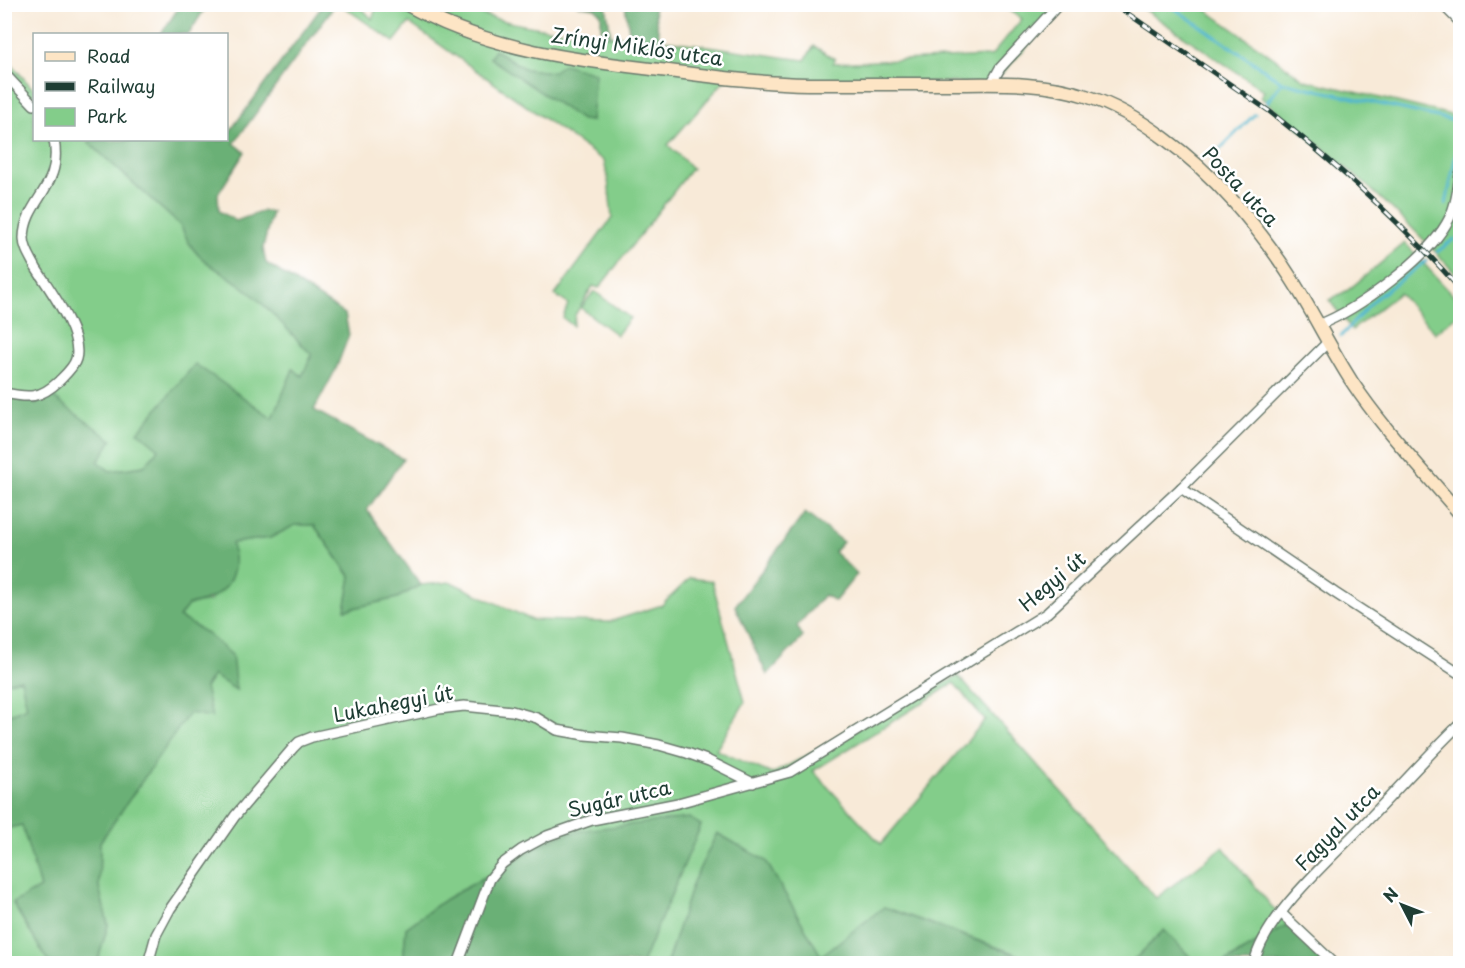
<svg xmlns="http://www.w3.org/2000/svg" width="1465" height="968" viewBox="0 0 1465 968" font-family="'Playpen Sans',sans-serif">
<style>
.green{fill:#83cd8a;stroke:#51855f;stroke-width:1.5;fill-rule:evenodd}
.forest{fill:#6ab076;stroke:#447655;stroke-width:1.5}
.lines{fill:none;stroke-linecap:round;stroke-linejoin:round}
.stream{stroke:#51b7cf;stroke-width:3}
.street-casing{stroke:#6b7a6d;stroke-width:12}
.secondary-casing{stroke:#6b7a6d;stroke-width:15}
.street{stroke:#fff;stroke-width:9}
.secondary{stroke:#fde5c5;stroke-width:12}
.rail-casing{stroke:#1f3d34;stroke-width:5}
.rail{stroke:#fff;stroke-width:3;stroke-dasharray:9;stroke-linecap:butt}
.labels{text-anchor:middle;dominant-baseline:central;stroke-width:5;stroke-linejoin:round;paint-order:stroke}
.street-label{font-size:20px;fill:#1f3d34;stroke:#fff}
</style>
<rect width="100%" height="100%" fill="#fff"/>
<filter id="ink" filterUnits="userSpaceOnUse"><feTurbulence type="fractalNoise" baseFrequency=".0167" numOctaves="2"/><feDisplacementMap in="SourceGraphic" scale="12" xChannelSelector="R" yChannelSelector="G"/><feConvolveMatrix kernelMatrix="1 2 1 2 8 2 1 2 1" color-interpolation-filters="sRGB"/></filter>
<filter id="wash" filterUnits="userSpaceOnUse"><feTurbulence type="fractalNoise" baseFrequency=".008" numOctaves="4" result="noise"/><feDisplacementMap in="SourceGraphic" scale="24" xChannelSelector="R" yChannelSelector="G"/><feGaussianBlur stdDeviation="1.35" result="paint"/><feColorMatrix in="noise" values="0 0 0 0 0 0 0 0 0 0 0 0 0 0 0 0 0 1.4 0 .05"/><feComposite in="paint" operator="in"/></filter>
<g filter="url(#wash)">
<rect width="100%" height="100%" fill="#f8ead8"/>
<g class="green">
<path d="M341,5H359L372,19L377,6L373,5H459C516,33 598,33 661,40C709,45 757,54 805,60L814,46L835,59L833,63L991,56L1022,19L1002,5H1066L993,83L725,80L668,145L692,168L599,288L593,286L575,315L573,326L563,318L568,304L555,295L612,218L608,179L604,161L409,23L394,42ZM495,50L525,69L552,72L591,121L582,120L490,58Z"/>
<path d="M1138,5H1199L1305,80L1460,117V279C1399,209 1333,155 1260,97L1264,91Z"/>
<path d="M4,56L34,90V140H84L88,142L181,226C196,264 213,264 242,286C266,304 290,333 312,355L302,377L293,370L273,418L139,432L159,449L144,466L110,471L98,462L111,440L47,393L36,404L5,391Z"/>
<path d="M1405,243L1460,303V313L1435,333L1399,293L1352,330L1329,300L1348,290Z"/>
<path d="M594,291L630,318L617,335L581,308Z"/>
<path d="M295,525H314L351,578L345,610L397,598L421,585L451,582L532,620L609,622L662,605L690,578L712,581L745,702L716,750L772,774L958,676L1156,898L1223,847L1287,925L1223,963H1196L1164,930L1131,963L1033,964L1022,956L884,907L821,956L766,861L717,833L693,882L667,963H642L701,825L498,870L446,899L406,928L403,963L97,964L108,925L99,887L100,842L214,675L236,689L205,632L179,617L188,605L210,601L234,567L232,543L270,538ZM954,683L985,720L881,844L813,771Z"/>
<path d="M21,679L27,707L5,716L4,683Z"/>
<path d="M22,824L40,888L13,904L49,963L5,964V829Z"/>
</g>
<g class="forest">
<path d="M181,4L207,5L189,34H161Z"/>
<path d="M323,5H335L234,143L245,152L218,194L219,211L236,221L263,211L272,212L263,248L266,263L345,314L349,335L336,369L314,410L403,459L367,510L421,585L397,598L345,610L351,577L314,525H295L270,538L232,543C233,551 236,561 234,568C229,593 210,601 188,605L179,617L205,632L232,655L236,690L213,675L205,687L212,717L189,713L100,842L99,887L108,925L97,963H49L13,903L40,888L22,825L5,829V716L27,707L21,679L5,683V391L36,404L47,393L112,440L98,462L110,471L144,466L159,449L138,432L195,364L273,418L293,369L302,376L312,355C290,333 266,304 242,286C213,264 196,264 181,226L88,142L90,140H226L227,135Z"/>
<path d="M576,5H606L611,36L601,35V14L595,8Z"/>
<path d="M625,5H653L660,40L630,37Z"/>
<path d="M495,50L525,69L552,72L564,64L595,73L591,121L582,120L490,58Z"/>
<path d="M805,513L843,542L834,552L857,574L835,601L824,595L797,626L803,637L767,675L735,606Z"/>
<path d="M689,818L701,825L642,963H403L406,928L446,899L556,837L584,830Z"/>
<path d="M717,833L766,861L821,956L884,907L1022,957L1033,963H667L693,882Z"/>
<path d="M1287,925L1329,964H1223Z"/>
<path d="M1164,930L1196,963H1131Z"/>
</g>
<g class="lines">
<g class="stream">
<path d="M1168,4L1282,82L1460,122"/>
<path d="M1267,102L1282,82"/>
<path d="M1211,158L1255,114"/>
<path d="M1446,204L1460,135"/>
<path d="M1437,252L1454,239"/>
<path d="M1341,336L1376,298L1426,261"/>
</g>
</g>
</g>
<g filter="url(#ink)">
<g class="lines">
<g class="street-casing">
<g id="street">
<path d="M1442,4L1460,22"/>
<path d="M4,73L34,105"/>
<path d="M991,84L1000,68L1059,4"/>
<path d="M1318,325C1358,310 1430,257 1449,219C1456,205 1458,189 1460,174"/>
<path d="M4,393C29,398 40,399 59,381C65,375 74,367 76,359C83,333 49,289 36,268C31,258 24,249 24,238C25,199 63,188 54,140"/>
<path d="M1181,488L1335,593L1460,674"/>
<path d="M1281,913L1335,964"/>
<path d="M148,964L156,935L170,909L235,816L293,748L299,742L312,737L439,709L464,706L512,711L537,718L557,730L585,735L622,738L659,745L687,753L709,761L753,783"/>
<path d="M458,964L490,879L502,864L521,850L547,836L592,820L678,803L790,772L1047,613L1181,488L1328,342"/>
<path d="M1254,964C1264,916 1331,859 1364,824C1396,791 1427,756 1460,724"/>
</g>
</g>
<g class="secondary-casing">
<path id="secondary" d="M406,4C486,50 579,61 669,71C715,77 762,83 808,84C854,84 901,84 947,84C994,84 1041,81 1086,96C1114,105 1140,120 1164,138C1214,174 1258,226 1291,278C1313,312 1330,348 1352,382C1383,429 1424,471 1460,514"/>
</g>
<use href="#street" class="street"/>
<use href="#secondary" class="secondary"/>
<g class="rail-casing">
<path id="rail" d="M1114,4L1269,111C1338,165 1402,223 1460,289"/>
</g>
<use href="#rail" class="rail"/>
</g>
</g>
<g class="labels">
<g class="street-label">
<text transform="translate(637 46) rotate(8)">Zrínyi Miklós utca</text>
<text transform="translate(1241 186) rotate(47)">Posta utca</text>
<text transform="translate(1052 581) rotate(-40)">Hegyi út</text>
<text transform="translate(393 703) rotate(-11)">Lukahegyi út</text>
<text transform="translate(619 798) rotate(-13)">Sugár utca</text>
<text transform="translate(1337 827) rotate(-46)">Fagyal utca</text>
</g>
</g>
<rect width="1465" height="968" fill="none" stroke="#fff" stroke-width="24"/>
<rect x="33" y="33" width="195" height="108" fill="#ffffff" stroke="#a5b1ae" stroke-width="1.5"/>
<rect x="45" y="52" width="30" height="9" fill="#fde5c5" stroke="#a5b1ae" stroke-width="1.5"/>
<text x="87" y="63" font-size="18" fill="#1f3d34">Road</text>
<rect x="45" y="82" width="30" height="9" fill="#1f3d34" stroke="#a5b1ae" stroke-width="1.5"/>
<text x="87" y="93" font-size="18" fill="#1f3d34">Railway</text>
<rect x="45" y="108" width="30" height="18" fill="#83cd8a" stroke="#a5b1ae" stroke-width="1.5"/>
<text x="87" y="123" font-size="18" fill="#1f3d34">Park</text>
<g transform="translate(1402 905) rotate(312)" stroke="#ffffff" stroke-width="4.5" paint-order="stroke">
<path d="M0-4.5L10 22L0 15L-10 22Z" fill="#1f3d34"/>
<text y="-9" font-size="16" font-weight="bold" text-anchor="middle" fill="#1f3d34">N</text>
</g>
</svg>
